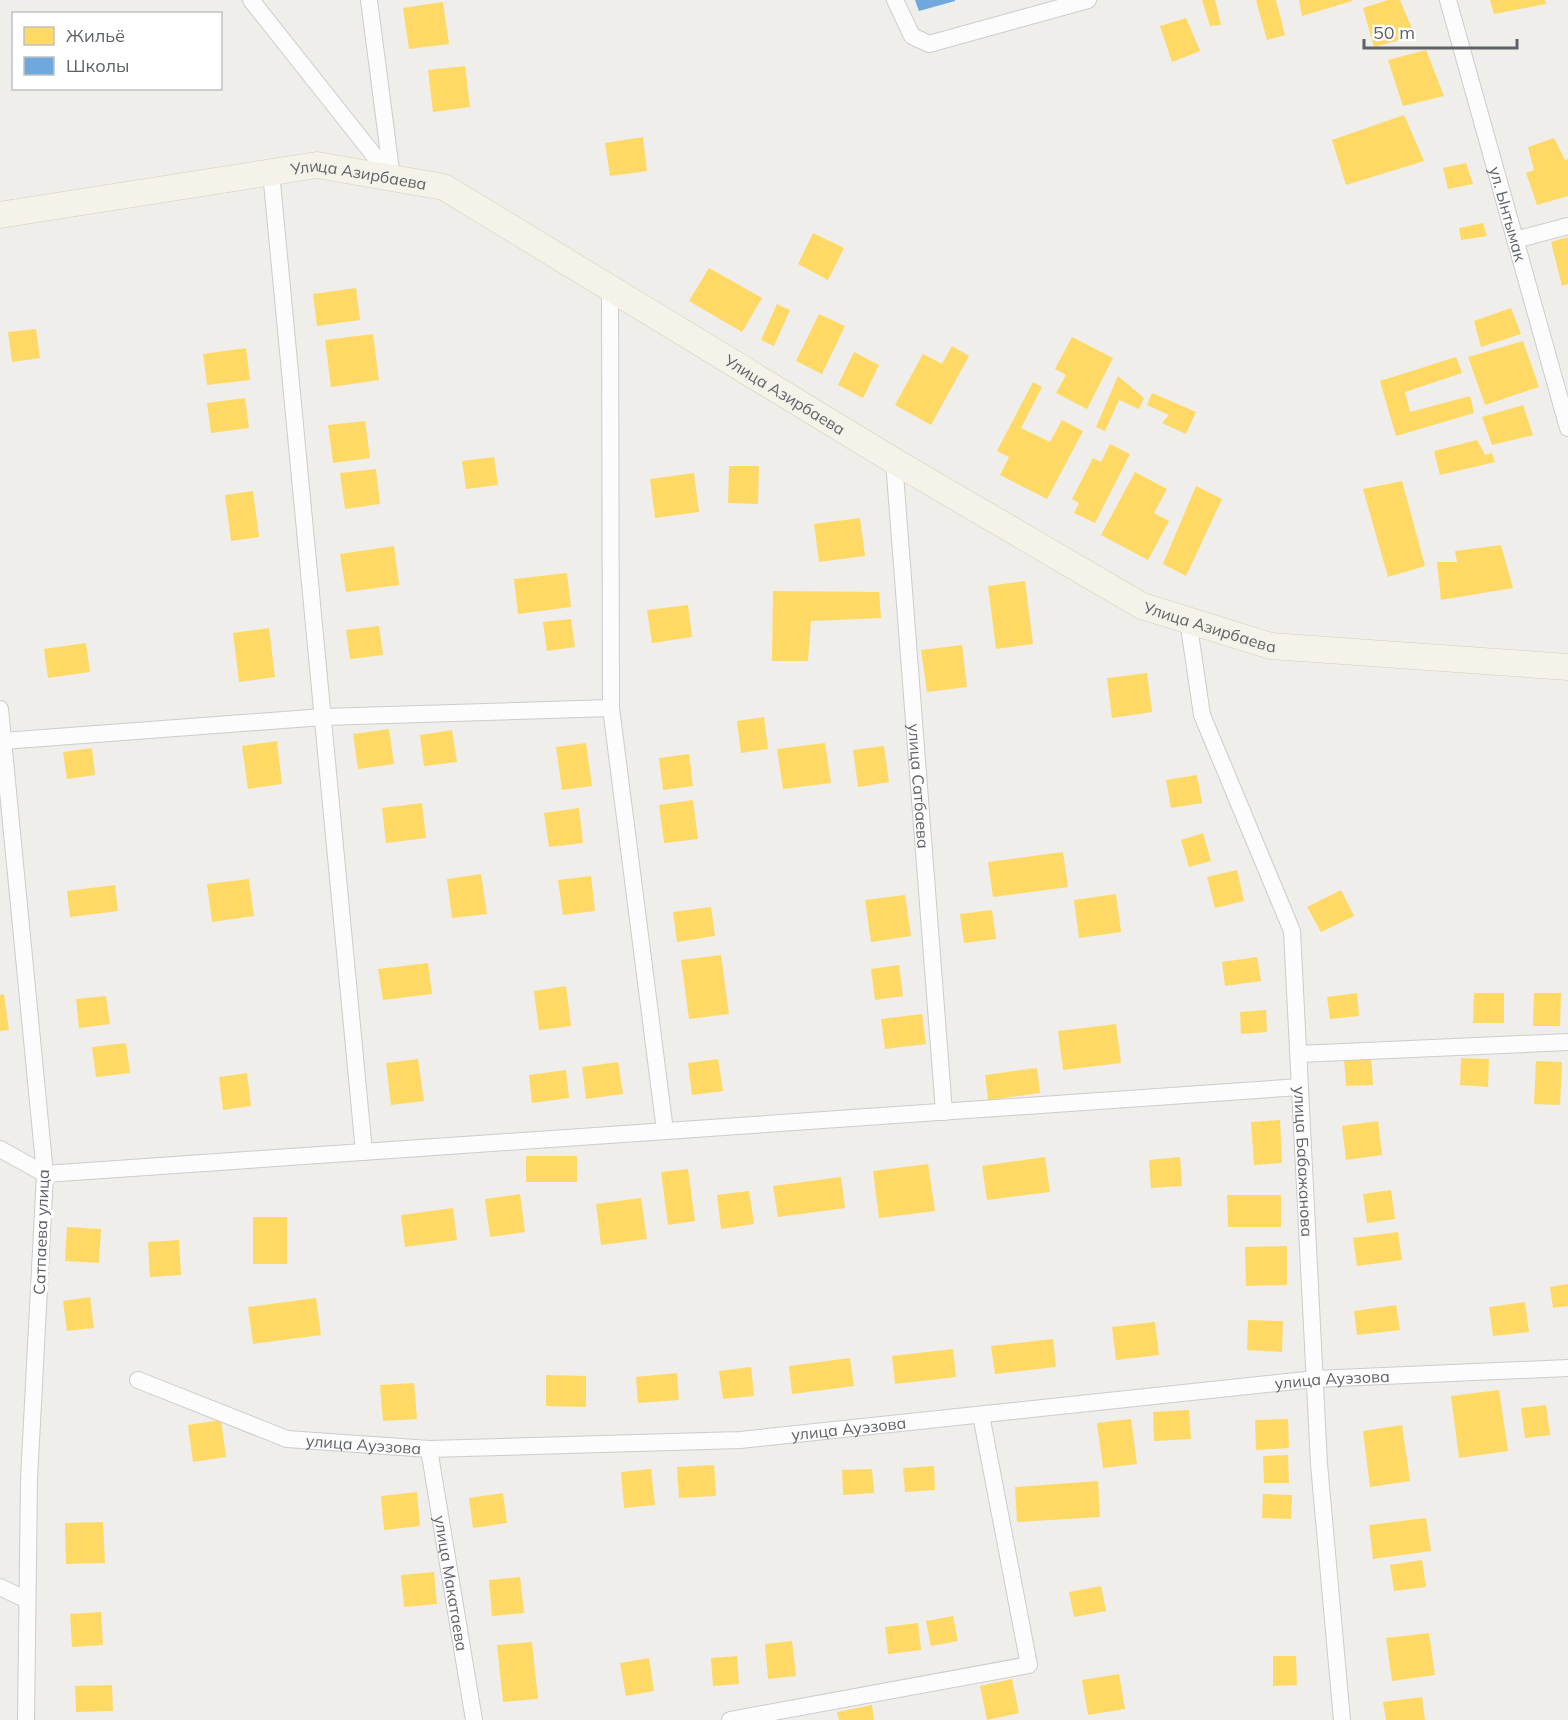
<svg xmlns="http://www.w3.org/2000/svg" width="1568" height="1720" viewBox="0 0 1568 1720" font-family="Mulish,sans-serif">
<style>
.homes{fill:#ffd966}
.schools{fill:#6fa8dc}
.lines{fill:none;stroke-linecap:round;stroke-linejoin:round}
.minor-casing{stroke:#cbcccc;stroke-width:18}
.primary-casing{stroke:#d7ceb8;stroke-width:27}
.minor{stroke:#fdfcfc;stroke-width:16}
.primary{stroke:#f4f2e9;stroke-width:26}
.labels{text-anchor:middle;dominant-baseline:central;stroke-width:6;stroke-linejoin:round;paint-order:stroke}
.street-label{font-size:16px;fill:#5f6368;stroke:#fff}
</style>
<rect width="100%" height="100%" fill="#efeeea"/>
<g class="homes">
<path d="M1202,0H1215L1221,25L1210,26Z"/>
<path d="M1256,0H1276L1285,35L1267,40Z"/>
<path d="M1299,0H1352V1L1302,16Z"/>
<path d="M1388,0H1400L1415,36L1374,47L1363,8Z"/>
<path d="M1490,0H1545L1546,4L1494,14Z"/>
<path d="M443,2L449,44L409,49L403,8Z"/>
<path d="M1186,18L1200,51L1172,62L1160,26Z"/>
<path d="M1426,50L1444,96L1403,106L1388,60Z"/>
<path d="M465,66L470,107L433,112L428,70Z"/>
<path d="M1404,115L1424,161L1346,185L1332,140Z"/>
<path d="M643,137L647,171L610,176L605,143Z"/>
<path d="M1554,138L1565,160L1568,159V196L1537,205L1526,173L1534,170L1528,147Z"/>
<path d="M1466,163L1473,184L1448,189L1443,168Z"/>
<path d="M1483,223L1487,236L1461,240L1459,228Z"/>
<path d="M813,233L844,248L828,280L798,264Z"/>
<path d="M1568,237V284L1562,286L1551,242Z"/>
<path d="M709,268L762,298L742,332L689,301Z"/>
<path d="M356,288L360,320L317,326L313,294Z"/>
<path d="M777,304L790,310L774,346L761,340Z"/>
<path d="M1511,308L1521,334L1481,347L1474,321Z"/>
<path d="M819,314L845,326L822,374L796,361Z"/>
<path d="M36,329L40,358L12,362L8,332Z"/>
<path d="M373,334L379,380L331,387L325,340Z"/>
<path d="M1072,337L1113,358L1087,409L1056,393L1066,375L1055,369Z"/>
<path d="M1523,341L1539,387L1485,405L1468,357Z"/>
<path d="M952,346L969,356L931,425L895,405L923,354L942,364Z"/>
<path d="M246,348L250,380L207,385L203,354Z"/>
<path d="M854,352L879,365L863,398L838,385Z"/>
<path d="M1456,357L1462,373L1405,392L1410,412L1470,396L1474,413L1396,436L1380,381Z"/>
<path d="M1118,376L1144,398L1139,409L1119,400L1105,431L1096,427Z"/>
<path d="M1033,382L1042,387L1021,428L1050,442L1062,420L1083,431L1047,499L1000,475L1009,457L997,451Z"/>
<path d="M1152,393L1196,412L1186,434L1162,423L1169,415L1147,405Z"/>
<path d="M245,398L249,428L211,433L207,403Z"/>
<path d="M1523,405L1533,435L1492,445L1482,417Z"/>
<path d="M365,421L370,458L333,463L328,425Z"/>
<path d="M1477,440L1485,455L1492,453L1495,462L1440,475L1434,451Z"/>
<path d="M1110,444L1130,454L1095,523L1074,513L1079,503L1072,499L1093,458L1101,462Z"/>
<path d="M494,457L498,485L466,489L462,461Z"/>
<path d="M729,466H759L758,504L728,503Z"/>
<path d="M376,469L380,504L345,509L340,473Z"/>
<path d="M1135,472L1167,489L1154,513L1169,521L1148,560L1101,535Z"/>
<path d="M694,473L699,512L655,518L650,479Z"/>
<path d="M1402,481L1425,566L1388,577L1363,489Z"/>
<path d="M1196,486L1222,499L1186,576L1163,564Z"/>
<path d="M253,491L259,537L231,541L225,495Z"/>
<path d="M860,518L865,556L819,562L814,524Z"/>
<path d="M1501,545L1513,588L1441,600L1437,562H1457L1455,551Z"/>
<path d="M394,546L399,585L346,592L340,554Z"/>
<path d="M567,573L571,607L518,614L514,579Z"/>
<path d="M1025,581L1033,644L996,649L988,586Z"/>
<path d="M773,591L879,592L881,618L811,621L808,661H772Z"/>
<path d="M688,605L692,637L652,643L647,610Z"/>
<path d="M571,619L575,647L547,651L543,622Z"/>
<path d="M379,626L383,655L350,659L346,630Z"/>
<path d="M269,628L275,677L239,682L233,633Z"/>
<path d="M86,643L90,672L48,678L44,649Z"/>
<path d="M962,645L967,687L927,692L921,650Z"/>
<path d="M1147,673L1152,712L1112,718L1107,678Z"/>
<path d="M764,717L768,749L741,753L737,721Z"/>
<path d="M389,729L394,764L358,769L353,734Z"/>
<path d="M452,730L457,762L424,766L420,735Z"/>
<path d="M277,741L282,784L248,789L242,746Z"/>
<path d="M586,743L592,786L562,790L556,747Z"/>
<path d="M825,743L831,783L783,789L777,749Z"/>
<path d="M884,746L889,782L858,787L853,750Z"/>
<path d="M92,748L95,775L67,779L63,752Z"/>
<path d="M689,754L693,786L663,790L659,758Z"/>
<path d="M1197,775L1202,803L1171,808L1166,780Z"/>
<path d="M693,800L698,839L664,843L659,805Z"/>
<path d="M422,803L426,838L386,843L382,808Z"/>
<path d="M579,808L583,843L549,847L544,813Z"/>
<path d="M1203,833L1211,861L1189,867L1181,840Z"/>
<path d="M1063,852L1068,887L993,897L988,862Z"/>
<path d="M1237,870L1244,901L1215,908L1207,877Z"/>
<path d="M481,874L487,914L452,918L447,879Z"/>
<path d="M591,876L595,911L563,915L558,880Z"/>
<path d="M249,879L254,916L212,922L207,884Z"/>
<path d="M115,885L118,911L70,917L67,891Z"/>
<path d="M1341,890L1354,916L1321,932L1307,907Z"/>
<path d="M1116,894L1121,932L1079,938L1074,900Z"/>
<path d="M905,895L911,936L871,942L865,900Z"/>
<path d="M711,907L715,936L677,942L673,912Z"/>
<path d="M992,910L996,939L964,943L960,914Z"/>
<path d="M721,955L729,1014L689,1019L681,960Z"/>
<path d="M1257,957L1261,981L1225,986L1222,962Z"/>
<path d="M428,963L432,994L383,1000L378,969Z"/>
<path d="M899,965L903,996L875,1000L871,969Z"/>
<path d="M566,986L571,1026L539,1030L534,991Z"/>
<path d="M1357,993L1359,1016L1330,1019L1327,997Z"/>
<path d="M1474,993H1504V1023H1473Z"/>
<path d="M1534,993H1561L1560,1026H1533Z"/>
<path d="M4,994L9,1030L0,1031V995Z"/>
<path d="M106,996L110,1024L79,1028L76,999Z"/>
<path d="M1266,1010L1267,1032L1241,1034L1240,1012Z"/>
<path d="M922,1014L926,1044L885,1049L881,1019Z"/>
<path d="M1116,1024L1121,1063L1063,1070L1058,1031Z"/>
<path d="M126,1043L130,1073L96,1077L92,1047Z"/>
<path d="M1371,1057L1373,1085L1346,1086L1344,1059Z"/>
<path d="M1461,1058L1489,1059L1488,1087L1460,1085Z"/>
<path d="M418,1059L424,1101L391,1105L386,1063Z"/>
<path d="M718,1059L723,1091L692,1095L688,1063Z"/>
<path d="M1536,1061L1562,1062L1560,1105L1534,1104Z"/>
<path d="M618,1062L623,1094L586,1099L582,1067Z"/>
<path d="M1037,1068L1040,1093L988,1100L985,1075Z"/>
<path d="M566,1070L569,1098L532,1103L529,1075Z"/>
<path d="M247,1073L251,1106L223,1110L219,1077Z"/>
<path d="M1280,1120L1282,1163L1254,1165L1251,1122Z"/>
<path d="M1378,1121L1382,1155L1346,1160L1342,1126Z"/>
<rect x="526" y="1156" width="51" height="26"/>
<path d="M1045,1157L1050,1192L987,1200L982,1166Z"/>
<path d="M1180,1157L1182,1186L1151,1188L1149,1160Z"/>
<path d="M928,1164L935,1211L879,1218L873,1171Z"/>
<path d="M688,1169L695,1221L668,1225L661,1172Z"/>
<path d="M841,1177L845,1208L778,1217L773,1186Z"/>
<path d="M1391,1190L1395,1219L1367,1223L1363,1194Z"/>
<path d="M749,1191L754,1224L721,1229L717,1195Z"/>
<path d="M520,1194L525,1232L490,1237L485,1199Z"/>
<path d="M1227,1195H1281V1227H1228Z"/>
<path d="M641,1198L647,1239L601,1245L596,1204Z"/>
<path d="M453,1208L457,1240L405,1247L401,1215Z"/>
<rect x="253" y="1217" width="34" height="47"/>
<path d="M67,1227L101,1229L99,1263L65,1261Z"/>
<path d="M1398,1232L1402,1260L1357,1266L1353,1238Z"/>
<path d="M179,1240L181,1275L150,1277L148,1242Z"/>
<path d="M1287,1246V1285L1246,1286L1245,1247Z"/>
<path d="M1568,1284V1306L1553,1308L1550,1287Z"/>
<path d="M90,1297L94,1328L67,1331L63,1301Z"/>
<path d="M316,1298L321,1335L253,1344L248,1307Z"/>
<path d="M1525,1302L1529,1332L1493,1336L1489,1307Z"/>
<path d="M1396,1305L1400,1330L1357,1335L1354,1311Z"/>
<path d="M1248,1320L1283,1321L1282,1352L1247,1350Z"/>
<path d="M1155,1322L1159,1355L1116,1360L1112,1327Z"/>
<path d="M1053,1339L1056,1367L995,1374L991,1346Z"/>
<path d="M953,1349L956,1377L895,1384L892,1356Z"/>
<path d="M850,1358L854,1386L792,1394L789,1366Z"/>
<path d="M751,1367L754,1396L723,1399L719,1371Z"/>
<path d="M677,1373L679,1400L638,1403L636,1377Z"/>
<path d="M546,1375L586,1376V1407L546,1406Z"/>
<path d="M414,1383L417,1419L383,1421L380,1385Z"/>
<path d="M1499,1390L1508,1451L1459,1458L1451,1396Z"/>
<path d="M1546,1405L1550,1435L1525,1438L1521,1408Z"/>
<path d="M1189,1410L1191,1439L1154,1441L1153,1412Z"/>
<path d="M1131,1419L1137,1464L1103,1468L1097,1423Z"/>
<path d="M1288,1419L1289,1448L1256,1450L1255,1420Z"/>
<path d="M221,1420L226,1457L193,1462L188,1425Z"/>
<path d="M1402,1425L1410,1481L1370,1487L1363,1431Z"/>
<path d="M1288,1455L1289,1483H1264L1263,1456Z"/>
<path d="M714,1465L716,1496L679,1498L677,1467Z"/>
<path d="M934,1466L935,1490L905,1492L903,1468Z"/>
<path d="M651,1469L655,1505L624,1508L621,1472Z"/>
<path d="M872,1469L874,1493L843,1495L842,1470Z"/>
<path d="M1098,1481L1100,1517L1017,1522L1015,1487Z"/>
<path d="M417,1492L420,1526L384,1530L381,1496Z"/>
<path d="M503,1493L507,1523L473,1528L469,1498Z"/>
<path d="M1263,1494L1292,1495L1291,1519L1262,1518Z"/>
<path d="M1426,1518L1431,1551L1373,1559L1369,1525Z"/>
<path d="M103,1522L105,1563L66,1564L65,1523Z"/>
<path d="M1422,1560L1426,1587L1394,1591L1390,1565Z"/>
<path d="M434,1572L437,1604L404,1607L401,1575Z"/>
<path d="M520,1577L524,1613L492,1616L489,1580Z"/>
<path d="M1101,1586L1106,1611L1074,1617L1069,1592Z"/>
<path d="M101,1612L103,1645L72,1647L70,1614Z"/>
<path d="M953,1616L958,1641L931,1646L926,1621Z"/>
<path d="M918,1623L921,1650L888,1654L885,1627Z"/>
<path d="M1429,1633L1435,1675L1392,1681L1386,1638Z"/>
<path d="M792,1641L796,1676L768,1679L765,1644Z"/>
<path d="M532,1642L538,1699L503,1702L497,1645Z"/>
<path d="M737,1656L739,1684L713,1686L711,1658Z"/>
<path d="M1273,1656H1296L1297,1685L1273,1686Z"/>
<path d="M649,1658L654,1691L626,1696L620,1663Z"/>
<path d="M1119,1674L1125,1709L1088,1715L1082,1680Z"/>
<path d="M1012,1679L1019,1713L987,1720L980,1686Z"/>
<path d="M112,1685L113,1711L76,1712L75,1686Z"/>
<path d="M1422,1697L1425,1720H1386L1383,1702Z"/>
<path d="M872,1705L874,1720H839L837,1712Z"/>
</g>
<path class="schools" d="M915,0H955V1L919,11Z"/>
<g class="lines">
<g class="minor-casing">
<g id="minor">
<path d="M251,0L392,178"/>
<path d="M369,0L392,178"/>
<path d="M895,0L912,36L929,44L1088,0"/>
<path id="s1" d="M1448,0L1568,428"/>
<path d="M271,172L364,1152"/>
<path d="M1515,240L1568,226"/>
<path d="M610,286L611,708L665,1131"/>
<path id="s2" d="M894,461L944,1112"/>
<path id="s3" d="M1188,620L1202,715L1292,931L1319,1464L1342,1720"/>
<path d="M0,709L45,1174L29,1479L26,1720"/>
<path d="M3,741L323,717L611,708"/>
<path d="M1299,1054L1568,1042"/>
<path d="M0,1149L45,1174L1300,1087"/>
<path id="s4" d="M138,1380L287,1439L429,1449L740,1440L1315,1379L1568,1368"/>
<path id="s5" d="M429,1449L474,1720"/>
<path d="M0,1587L27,1600"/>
<path d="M730,1720L1029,1665L981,1415"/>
</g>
</g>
<g class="primary-casing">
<g id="primary">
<path id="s6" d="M0,215L317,165L444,187L894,461L1142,606L1271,646L1568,667"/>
</g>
</g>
<use href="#minor" class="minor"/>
<use href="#primary" class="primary"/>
</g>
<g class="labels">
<g class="street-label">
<text stroke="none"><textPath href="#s6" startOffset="363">Улица Азирбаева</textPath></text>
<text stroke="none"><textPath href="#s1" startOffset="222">ул. Ынтымак</textPath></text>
<text stroke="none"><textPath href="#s6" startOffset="849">Улица Азирбаева</textPath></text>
<text stroke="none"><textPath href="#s6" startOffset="1335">Улица Азирбаева</textPath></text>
<text stroke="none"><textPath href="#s2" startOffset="326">улица Сатбаева</textPath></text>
<text stroke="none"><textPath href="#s3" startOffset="561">улица Бабажанова</textPath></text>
<text transform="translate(41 1232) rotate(-88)">Сатпаева улица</text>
<text stroke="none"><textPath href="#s4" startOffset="1209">улица Ауэзова</textPath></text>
<text stroke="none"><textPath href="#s4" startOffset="723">улица Ауэзова</textPath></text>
<text stroke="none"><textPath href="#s4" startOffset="237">улица Ауэзова</textPath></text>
<text stroke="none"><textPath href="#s5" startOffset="136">улица Макатаева</textPath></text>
</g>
</g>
<rect x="12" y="12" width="210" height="78" fill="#ffffff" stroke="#bfc1c3" stroke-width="1.5"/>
<rect x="24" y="27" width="30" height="18" fill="#ffd966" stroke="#bfc1c3" stroke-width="1.5"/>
<text x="66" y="42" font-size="18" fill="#5f6368">Жильё</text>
<rect x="24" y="57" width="30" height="18" fill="#6fa8dc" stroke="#bfc1c3" stroke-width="1.5"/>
<text x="66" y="72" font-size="18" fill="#5f6368">Школы</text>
<path d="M1364 39v9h153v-9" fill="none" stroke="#5f6368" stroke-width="3"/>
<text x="1373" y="39" font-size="18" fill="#5f6368" stroke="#ffffff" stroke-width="4.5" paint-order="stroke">50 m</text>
</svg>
